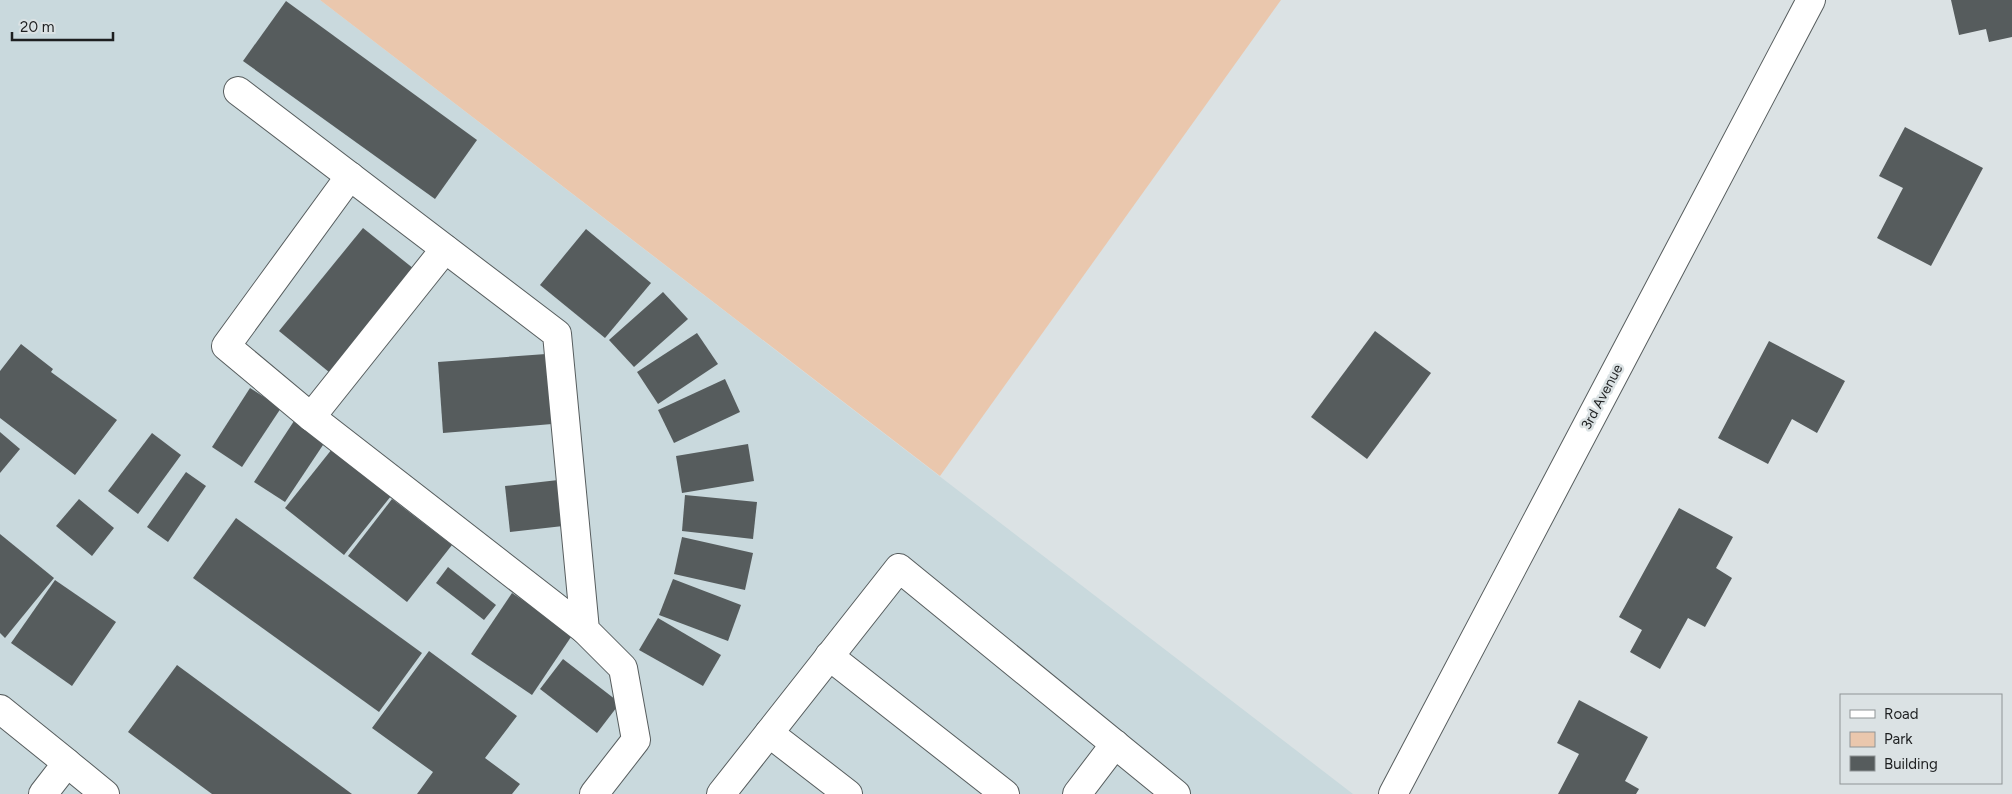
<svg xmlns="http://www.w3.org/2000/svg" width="2012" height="794" viewBox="0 0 2012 794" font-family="Figtree,sans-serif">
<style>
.built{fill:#c9d9dd}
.green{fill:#eac7ad}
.building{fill:#565c5d}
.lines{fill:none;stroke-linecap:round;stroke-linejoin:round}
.minor-casing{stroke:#575d5e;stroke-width:30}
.minor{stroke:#fff;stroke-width:28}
.labels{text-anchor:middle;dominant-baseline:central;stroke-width:5;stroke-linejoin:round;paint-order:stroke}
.street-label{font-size:14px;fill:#1d1f20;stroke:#dbe2e4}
</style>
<rect width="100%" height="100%" fill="#dbe2e4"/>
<path class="built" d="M0,0H320L1353,794H0Z"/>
<path class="green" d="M320,0H1281L940,476Z"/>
<g class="building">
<path d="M1951,0H2012V37L1989,42L1986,29L1959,35Z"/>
<path d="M286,1L477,140L435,199L243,61Z"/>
<path d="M1905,127L1983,168L1931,266L1877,238L1903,188L1879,176Z"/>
<path d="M363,228L419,273L335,377L279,331Z"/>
<path d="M586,229L651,283L605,338L540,285Z"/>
<path d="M663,292L688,319L634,367L609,340Z"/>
<path d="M1375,331L1431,373L1367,459L1311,417Z"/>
<path d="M697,333L718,364L658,404L637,372Z"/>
<path d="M1769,341L1845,381L1817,433L1792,419L1768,464L1718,438Z"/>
<path d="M21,344L53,369L51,372L117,420L75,475L0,418V371Z"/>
<path d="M546,354L552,424L443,433L438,362Z"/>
<path d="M725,379L740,412L674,443L658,410Z"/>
<path d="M250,388L281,408L242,467L212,447Z"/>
<path d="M294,421L325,442L285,502L254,482Z"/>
<path d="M0,432L20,449L0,473Z"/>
<path d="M152,433L181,455L138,514L108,491Z"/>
<path d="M748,444L754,481L682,493L676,456Z"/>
<path d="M332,449L391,496L344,555L285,508Z"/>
<path d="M186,472L206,486L168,542L147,527Z"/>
<path d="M567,479L572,525L510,532L505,486Z"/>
<path d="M685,495L757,502L753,539L682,531Z"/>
<path d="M79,499L114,528L92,556L56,526Z"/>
<path d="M392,499L452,545L407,602L348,556Z"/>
<path d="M1679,508L1733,537L1716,568L1732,578L1705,627L1688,618L1660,669L1630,652L1642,630L1619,617Z"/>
<path d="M236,518L422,653L379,712L193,578Z"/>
<path d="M0,534L54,578L5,638L0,633Z"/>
<path d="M682,537L753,553L745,590L674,574Z"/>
<path d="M448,567L496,605L484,620L436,583Z"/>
<path d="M673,579L741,605L728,641L659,615Z"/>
<path d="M55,580L116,622L72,686L11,643Z"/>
<path d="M512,593L573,634L532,695L471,654Z"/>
<path d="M658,618L721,655L703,686L639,650Z"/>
<path d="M429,651L517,716L485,758L520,784L512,794H417L433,772L372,728Z"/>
<path d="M563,659L620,703L597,733L540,689Z"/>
<path d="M177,665L352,794H212L128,732Z"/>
<path d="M1579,700L1648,737L1625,781L1639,789L1636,794H1558L1579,754L1557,743Z"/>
</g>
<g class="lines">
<g class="minor-casing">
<g id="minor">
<path d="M238,91L557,334L585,630L623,668L636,740L594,794"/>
<path d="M445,249L311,417L585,630"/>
<path d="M311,417L226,346L350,176"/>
<path d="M829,656L1005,794"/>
<path d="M0,709L67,763L43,794"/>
<path d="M769,733L848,794"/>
<path d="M67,763L105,794"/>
<path d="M721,794L899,568L1176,794"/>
<path d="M1077,794L1115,744"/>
<path d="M1393,794L1811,0"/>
</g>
</g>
<use href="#minor" class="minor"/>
</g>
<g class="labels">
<g class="street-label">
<text transform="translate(1602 397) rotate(-62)">3rd Avenue</text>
</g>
</g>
<rect x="1840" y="694" width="162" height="90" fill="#dbe2e4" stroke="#8f9496"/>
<rect x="1850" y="710" width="25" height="8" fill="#ffffff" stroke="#8f9496"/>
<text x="1884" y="719" font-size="15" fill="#1d1f20">Road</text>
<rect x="1850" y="732" width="25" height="15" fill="#eac7ad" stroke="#8f9496"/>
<text x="1884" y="744" font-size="15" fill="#1d1f20">Park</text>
<rect x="1850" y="756" width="25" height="15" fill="#565c5d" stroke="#8f9496"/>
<text x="1884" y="769" font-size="15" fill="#1d1f20">Building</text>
<path d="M12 32v8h101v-8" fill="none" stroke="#1d1f20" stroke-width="2.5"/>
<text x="20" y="32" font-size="15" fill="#1d1f20" stroke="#dbe2e4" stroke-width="4" paint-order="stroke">20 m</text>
</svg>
